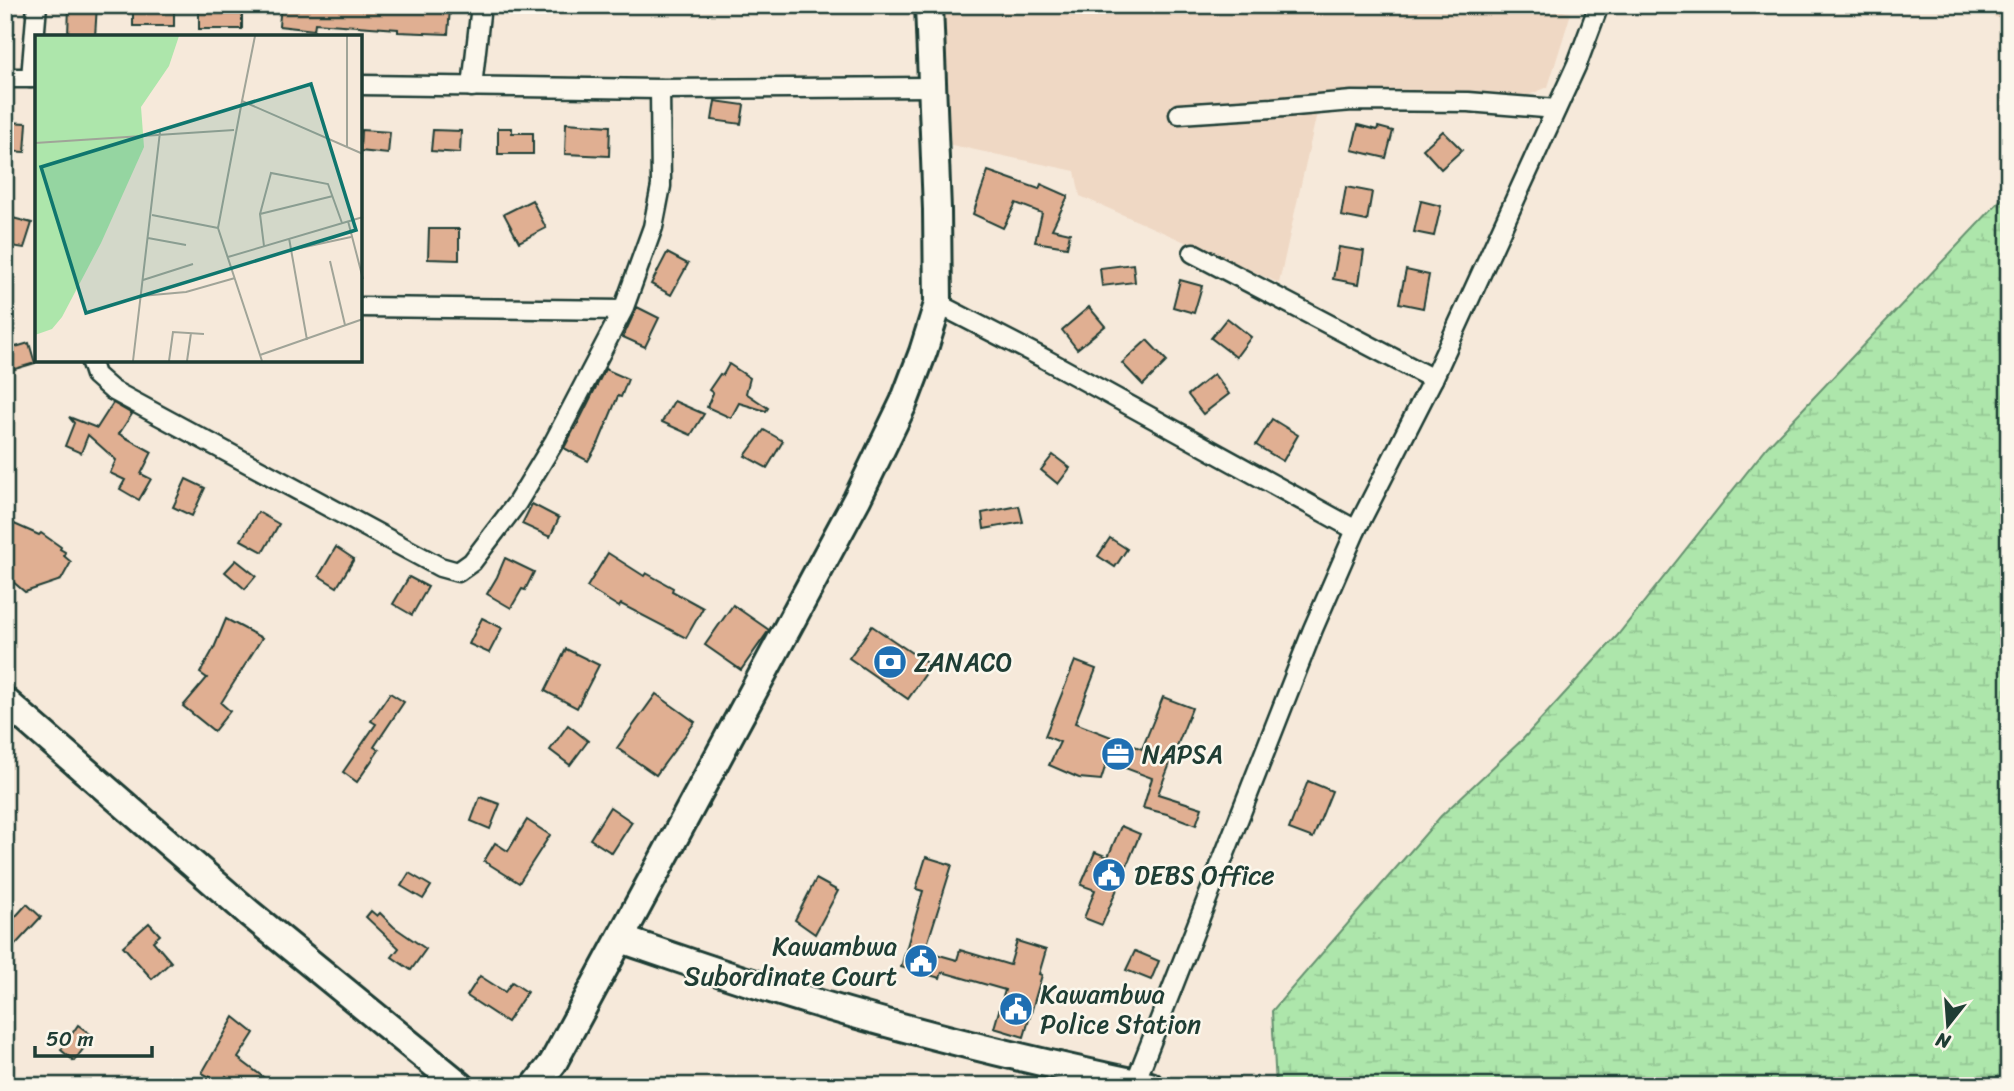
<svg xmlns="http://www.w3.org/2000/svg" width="2014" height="1091" viewBox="0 0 2014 1091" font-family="Sriracha,sans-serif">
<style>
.built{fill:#efd8c4}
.wetland{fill:url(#wetland-marsh);stroke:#669270;stroke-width:2}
.building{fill:#e0af92;stroke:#1f3d34;stroke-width:2}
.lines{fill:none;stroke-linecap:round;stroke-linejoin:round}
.street-casing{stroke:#1f3d34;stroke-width:23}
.secondary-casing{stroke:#1f3d34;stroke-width:32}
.street{stroke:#fbf7ec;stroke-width:18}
.secondary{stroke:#fbf7ec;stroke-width:26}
.labels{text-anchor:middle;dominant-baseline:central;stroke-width:5;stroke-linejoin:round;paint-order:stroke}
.poi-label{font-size:26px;fill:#1f3d34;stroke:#fbf7ec;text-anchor:start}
.inset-road{fill:none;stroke:#a0a498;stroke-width:2}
.view{fill:#0f766e;fill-opacity:0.15;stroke:#0f766e;stroke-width:3.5}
.inset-edge{fill:none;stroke:#1f3d34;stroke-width:3.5}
</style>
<defs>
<pattern id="wetland-marsh" width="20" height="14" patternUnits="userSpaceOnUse" patternTransform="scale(1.75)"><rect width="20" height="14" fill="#ade6ab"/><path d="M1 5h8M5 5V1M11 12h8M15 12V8" fill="none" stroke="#94c694"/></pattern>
</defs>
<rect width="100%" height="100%" fill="#f6e9da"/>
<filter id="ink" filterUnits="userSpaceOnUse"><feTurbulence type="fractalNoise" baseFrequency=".0143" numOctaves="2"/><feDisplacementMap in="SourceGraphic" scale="14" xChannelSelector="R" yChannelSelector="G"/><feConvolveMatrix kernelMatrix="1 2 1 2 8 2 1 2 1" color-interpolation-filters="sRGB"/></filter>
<g filter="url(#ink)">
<g class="built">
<path d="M941,5H1537L1571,13L1548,87L1517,100L1321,95L1279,283L1080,196L1075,171L947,144Z"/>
<path d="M1962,5H2009V11L2004,20Z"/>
</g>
<path class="wetland" d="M2009,191V1086H1276L1272,1011L1441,816L1523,739L1617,636L1767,447Z"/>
<g class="building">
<path d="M69,5H97L95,37L68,36Z"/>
<rect x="133" y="5" width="41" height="21"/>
<rect x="199" y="5" width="43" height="24"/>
<path d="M281,5L320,7V5H440V8L450,9L448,34L398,32V29L315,23L314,30L279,26Z"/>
<path d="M715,101L744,105L741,124L712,120Z"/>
<path d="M5,122L27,123L25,152L5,151Z"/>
<path d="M566,123L610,126L609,156L565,154Z"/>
<path d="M1358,125L1377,130L1378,127L1393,131L1386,158L1352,150Z"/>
<path d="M498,128H512V133H533V154H498Z"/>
<path d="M361,130L390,132L388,154L360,151Z"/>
<path d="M433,130L461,131L460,153L431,151Z"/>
<path d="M1443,131L1462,150L1441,169L1423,149Z"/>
<path d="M988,171L1039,189L1041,184L1068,196L1052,229L1070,233L1067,247L1035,242L1042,213L1016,203L1003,228L973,214Z"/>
<path d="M1346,187L1372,192L1367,221L1341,216Z"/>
<path d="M532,200L546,228L519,242L504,214Z"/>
<path d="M1421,201L1441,206L1434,236L1414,232Z"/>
<path d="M5,216L32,223L24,248L5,245Z"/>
<path d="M429,229H459V260L428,259Z"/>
<path d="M1339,247L1364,251L1359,284L1333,279Z"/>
<path d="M667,253L688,264L671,295L651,284Z"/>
<path d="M1133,264L1135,282L1102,286L1100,268Z"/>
<path d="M1406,270L1429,275L1423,308L1399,303Z"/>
<path d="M1180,280L1202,286L1194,313L1173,307Z"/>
<path d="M637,307L659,318L645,347L623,337Z"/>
<path d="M1089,307L1105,326L1077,349L1062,330Z"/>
<path d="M1227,318L1251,337L1236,357L1211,338Z"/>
<path d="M1147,340L1167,361L1143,385L1122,363Z"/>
<path d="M29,343L35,363L5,372V350Z"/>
<path d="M729,364L750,378L746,393L768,408L766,411L739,403L731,418L707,407L713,393L709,390L720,374L723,375Z"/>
<path d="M605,369L628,379L621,397L618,396L599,442L588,461L564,448L574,429H575Z"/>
<path d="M1214,374L1229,394L1203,414L1188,395Z"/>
<path d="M674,401L704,414L691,435L662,422Z"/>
<path d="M113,403L132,414L119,434L152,452L141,474L151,479L139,500L120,489L125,480L110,473L116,460L88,435L81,453L65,446L74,423L69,417L97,428Z"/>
<path d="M1272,419L1298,435L1283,461L1256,445Z"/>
<path d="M764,430L783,441L767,468L745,456Z"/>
<path d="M1053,455L1070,468L1058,484L1041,470Z"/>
<path d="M186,479L205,488L192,516L173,507Z"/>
<path d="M532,504L559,518L550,537L522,524Z"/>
<path d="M1019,506L1023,522L984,529L982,513Z"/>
<path d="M258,512L279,524L263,552L241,540Z"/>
<path d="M12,523L39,535L41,533L61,547L60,549L65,552L64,556L71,562L61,580L25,592L5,575V531Z"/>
<path d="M1110,538L1127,549L1115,567L1098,556Z"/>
<path d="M336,547L354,559L337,587L319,576Z"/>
<path d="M608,553L644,576L646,573L673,588L672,591L703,608L686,638L621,604L619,607L587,587Z"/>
<path d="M505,558L534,572L525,590L522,589L511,608L487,594L497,577Z"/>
<path d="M236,560L256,576L245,589L225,572Z"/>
<path d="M409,577L428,587L412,615L393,604Z"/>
<path d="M733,605L769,630L741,670L705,645Z"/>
<path d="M482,618L502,628L489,653L469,644Z"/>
<path d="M226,619L262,638L221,703L230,711L214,731L183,706L207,678L200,673L214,648Z"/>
<path d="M872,626L931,666L908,699L849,658Z"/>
<path d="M566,649L599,665L577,708L545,691Z"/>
<path d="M1075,661L1096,669L1075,723L1142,749L1163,697L1192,708L1158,794L1202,808L1196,825L1167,814L1143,808L1152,778L1107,761L1101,780L1079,778L1049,765L1060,742L1045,736Z"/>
<path d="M390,693L404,702L374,747L379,750L357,782L343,772L376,724L371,721Z"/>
<path d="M656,694L695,722L656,775L617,748Z"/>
<path d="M568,725L588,741L570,765L550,750Z"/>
<path d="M1308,781L1332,791L1313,838L1289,829Z"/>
<path d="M480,797L500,804L490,829L471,821Z"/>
<path d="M610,807L632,822L612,853L590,839Z"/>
<path d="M527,820L550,835L519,883L484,861L495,843L508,851Z"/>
<path d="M1121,826L1140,834L1102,925L1084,918L1095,890L1081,885L1095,852L1108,857Z"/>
<path d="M926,857L952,865L925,951L957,960L960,950L1010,965L1017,941L1046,950L1039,974L1042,975L1024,1037L994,1028L1005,990L942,972L940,978L901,967L923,891L916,889Z"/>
<path d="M409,873L431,886L423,899L401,886Z"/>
<path d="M816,879L838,891L815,934L795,920Z"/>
<path d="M27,904L41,917L15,945L5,936V928Z"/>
<path d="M371,911L377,916L380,913L394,927L426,949L411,970L392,957L399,948L366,917Z"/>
<path d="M149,923L160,935L153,941L171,962L152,979L123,946Z"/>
<path d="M1135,951L1159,961L1151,980L1126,970Z"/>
<path d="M480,976L505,992L512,982L527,992L507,1022L467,996Z"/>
<path d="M234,1017L254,1033L238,1058L275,1086H239L226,1076L221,1083L202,1073Z"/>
<path d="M78,1025L93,1036L74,1061L61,1050Z"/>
</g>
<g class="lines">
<g class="street-casing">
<g id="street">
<path d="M5,78H37"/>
<path d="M31,78L37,5"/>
<path d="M360,85L660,89L931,87"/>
<path d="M472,87L481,5"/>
<path d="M1179,114L1272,108L1352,101L1468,102L1556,109"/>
<path d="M1193,253L1433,379"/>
<path d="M938,304L1045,359L1356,530"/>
<path d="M360,307L623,310"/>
<path d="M90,360L95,375L112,390L440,567L458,572L472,562L517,503L554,442L623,310L653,227L661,186L660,89"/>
<path d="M1135,1083L1313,629L1356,530L1433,379L1577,64L1599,5"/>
</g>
</g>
<g class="secondary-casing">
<g id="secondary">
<path d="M5,701L249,913L461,1086"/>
<path d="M621,939C665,954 708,969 752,983C882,1025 1016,1058 1150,1086"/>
<path d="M535,1086L553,1063L857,499L904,402L923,352L938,304L937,210L929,5"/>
</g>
</g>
<use href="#street" class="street"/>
<use href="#secondary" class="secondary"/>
</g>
</g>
<defs>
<g id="bank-disc" transform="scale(1.75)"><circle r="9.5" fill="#1f6fb2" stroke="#fbf7ec"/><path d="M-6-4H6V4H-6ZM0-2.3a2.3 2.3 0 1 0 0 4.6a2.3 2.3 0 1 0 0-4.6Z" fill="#fff"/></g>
<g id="office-disc" transform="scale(1.75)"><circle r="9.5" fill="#1f6fb2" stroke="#fbf7ec"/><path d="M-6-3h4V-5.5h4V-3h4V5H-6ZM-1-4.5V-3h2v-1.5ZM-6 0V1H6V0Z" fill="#fff"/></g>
<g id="civic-disc" transform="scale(1.75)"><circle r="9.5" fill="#1f6fb2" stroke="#fbf7ec"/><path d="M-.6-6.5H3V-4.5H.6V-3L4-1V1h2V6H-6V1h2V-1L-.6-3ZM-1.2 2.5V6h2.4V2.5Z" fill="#fff"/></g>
</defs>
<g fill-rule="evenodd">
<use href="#bank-disc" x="890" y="662"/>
<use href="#office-disc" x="1118" y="754"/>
<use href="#civic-disc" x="1109" y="875"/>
<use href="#civic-disc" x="921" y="961"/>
<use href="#civic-disc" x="1016" y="1009"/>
</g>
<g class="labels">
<g class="poi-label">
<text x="914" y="662">ZANACO</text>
<text x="1142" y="754">NAPSA</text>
<text x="1134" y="875">DEBS Office</text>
<text x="897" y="946" text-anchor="end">Kawambwa<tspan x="897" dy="30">Subordinate Court</tspan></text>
<text x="1040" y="994">Kawambwa<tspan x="1040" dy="30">Police Station</tspan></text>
</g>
</g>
<g transform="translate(35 35)">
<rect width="327" height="327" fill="#f6e9da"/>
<path d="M0,1H144L134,31L106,72L109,112L66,208L27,282L17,294L0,300Z" fill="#ade6ab"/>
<path class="inset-road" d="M207,66L220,1M0,108L199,95M312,112V1M225,179L298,161M117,180L183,193M313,186L328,244M113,203L151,210M254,203L272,305M229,211L225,179L236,138L293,149L307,188M256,215L316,202M193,222L328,182M295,226L310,290M108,245L158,229M106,261L151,257L200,243M225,320L328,284M98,326L125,97M134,326L138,297L169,299M152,326L156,298M227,326L183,193L207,66L328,119"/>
<path class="view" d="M276,49L321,195L51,278L6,132Z"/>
<rect width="327" height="327" class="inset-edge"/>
</g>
<rect width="2014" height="1091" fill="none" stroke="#fbf7ec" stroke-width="28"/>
<rect x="14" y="14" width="1986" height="1063" fill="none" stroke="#1f3d34" stroke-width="2.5" filter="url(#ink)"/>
<g transform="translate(1948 1025) rotate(197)" stroke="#fbf7ec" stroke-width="5" paint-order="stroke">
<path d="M0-5L12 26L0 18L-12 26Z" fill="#1f3d34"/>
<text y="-10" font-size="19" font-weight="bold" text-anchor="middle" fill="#1f3d34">N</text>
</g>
<path d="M35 1046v10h117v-10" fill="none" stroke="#1f3d34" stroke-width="3.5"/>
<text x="46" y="1046" font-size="21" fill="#1f3d34" stroke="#fbf7ec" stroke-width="5" paint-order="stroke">50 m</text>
</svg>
